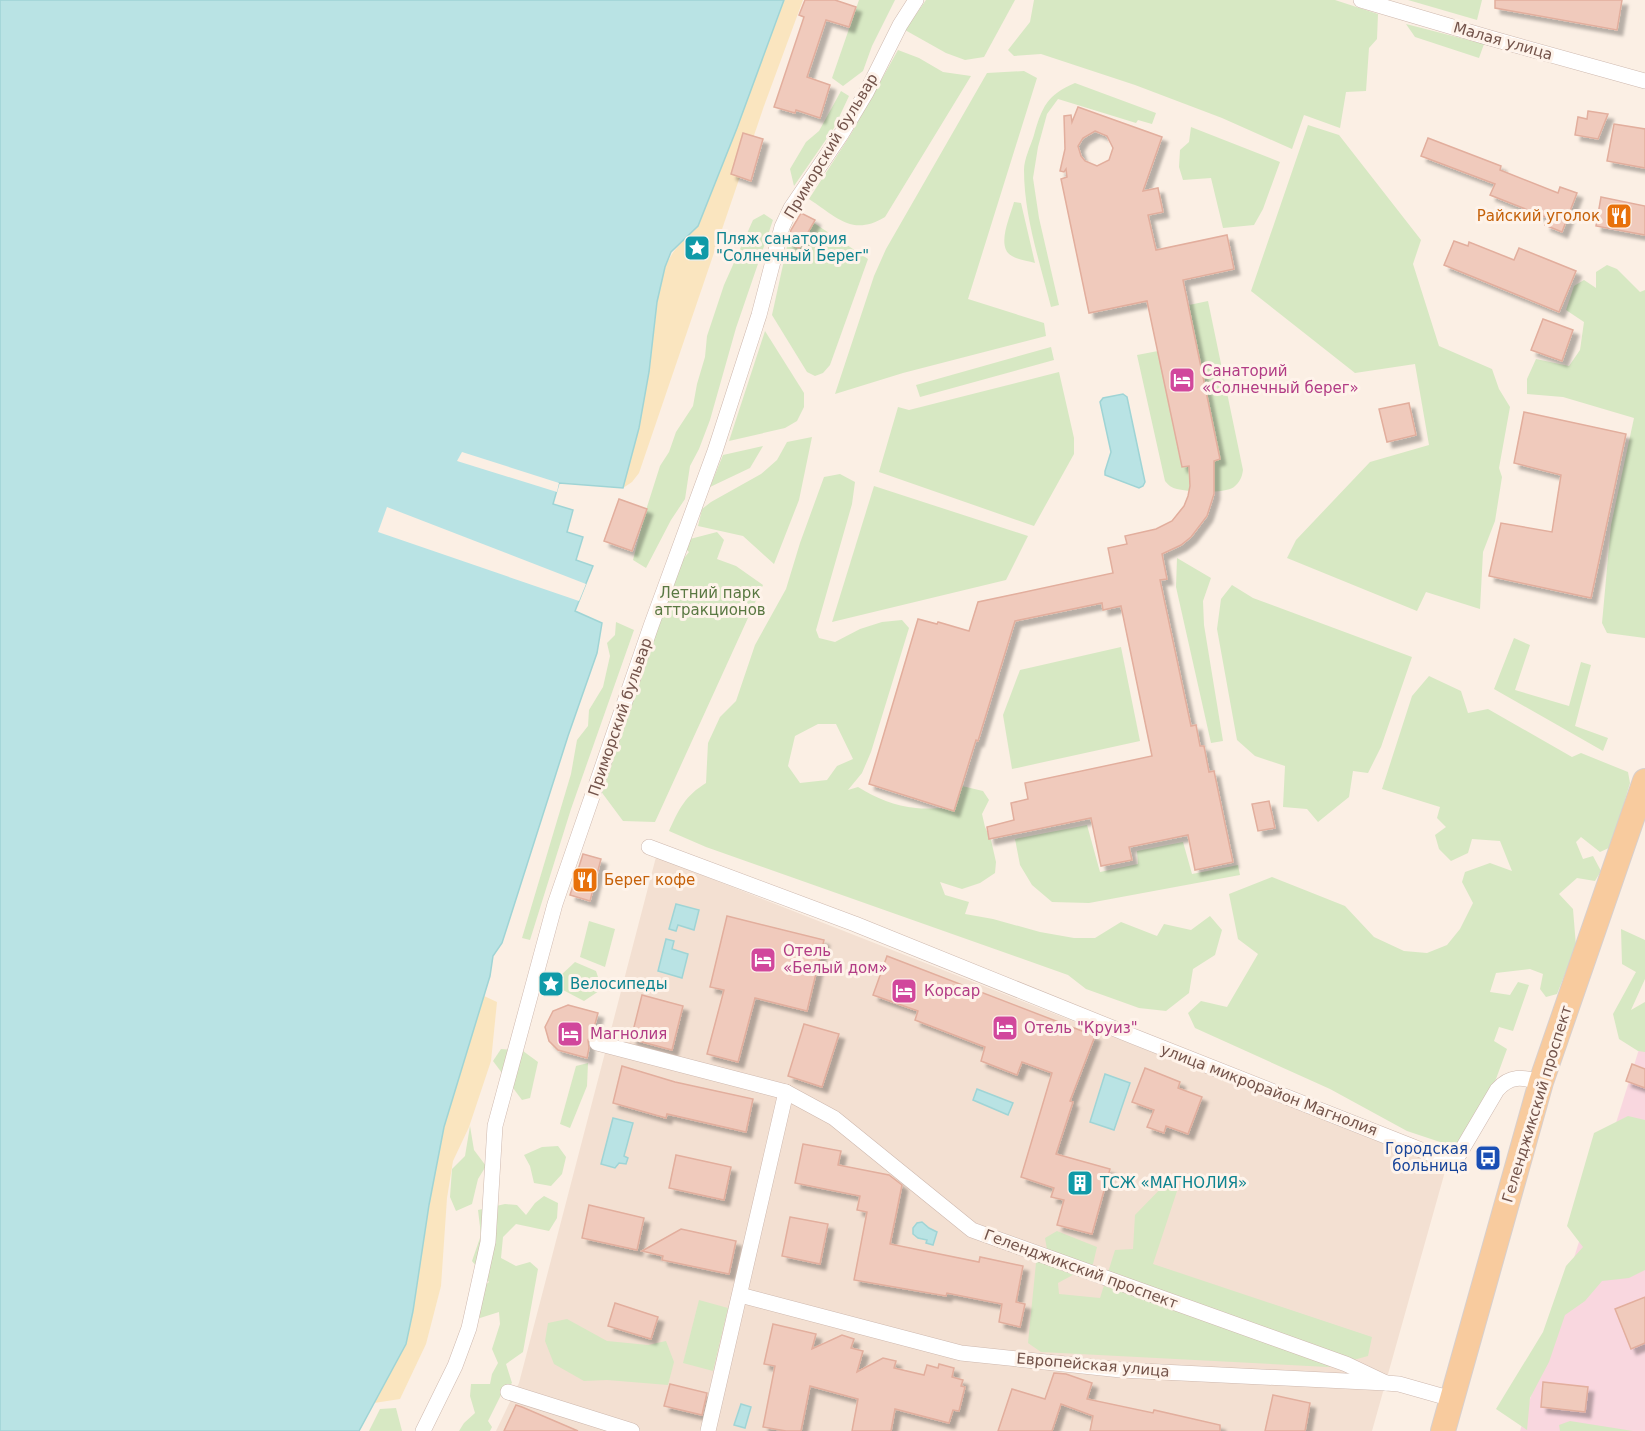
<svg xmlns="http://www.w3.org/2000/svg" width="1645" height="1431" viewBox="0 0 1645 1431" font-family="'DejaVu Sans',sans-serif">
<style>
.residential{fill:#f3e0d2}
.medical{fill:#f9d7df}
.green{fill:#d7e8c3;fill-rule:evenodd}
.sand{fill:#fae5bf}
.water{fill:#b9e3e4;stroke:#9fd4d5;stroke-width:1.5}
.pier{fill:#fbefe4}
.building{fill:#f0cabc;stroke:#e2ae9d;stroke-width:1.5;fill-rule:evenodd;filter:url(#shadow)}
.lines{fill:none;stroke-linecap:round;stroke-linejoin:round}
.street-casing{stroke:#ceb8ae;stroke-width:16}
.primary-casing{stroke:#d8cfcc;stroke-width:26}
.street{stroke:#fff;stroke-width:15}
.primary{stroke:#f8cb9e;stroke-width:24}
.labels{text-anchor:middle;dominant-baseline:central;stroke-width:6;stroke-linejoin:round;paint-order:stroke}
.street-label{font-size:15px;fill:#73534a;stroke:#fef3ea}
.food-label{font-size:15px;fill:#c56008;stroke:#fef3ea;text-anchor:end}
.culture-label{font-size:15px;fill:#0d838f;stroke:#fef3ea;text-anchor:start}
.hotel-label{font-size:15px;fill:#b23c85;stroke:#fef3ea;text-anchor:start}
.park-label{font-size:15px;fill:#597842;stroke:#fef3ea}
.transit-label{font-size:15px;fill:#164399;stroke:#fef3ea;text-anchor:end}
</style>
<defs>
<filter id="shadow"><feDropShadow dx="5.5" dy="5.5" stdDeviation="1.5" flood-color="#0004"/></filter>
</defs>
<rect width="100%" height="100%" fill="#fbefe4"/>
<path class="residential" d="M656,857L1446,1168L1372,1431H496L519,1383Z"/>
<path class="medical" d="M1645,1030V1431H1520Z"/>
<g class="green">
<path d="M859,0H895L872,46L863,71L843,86L832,78Z"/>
<path d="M926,0H1015L984,57L965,60L946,53L905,30Z"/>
<path d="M1034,0H1335L1378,14L1377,39L1369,48L1366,91L1346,92L1340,128L1304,115L1292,149L1222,118L1135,85L1041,54L1014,56L1008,50L1030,22Z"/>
<path d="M1408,0H1482L1477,20Z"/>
<path d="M1406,24L1484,44L1479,58L1415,37Z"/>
<path d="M898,50L919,58L943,72L971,76L885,217C852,237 837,217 809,199L851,134Z"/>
<path d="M1024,71L1037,78L968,299L1044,323L1046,336L903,373L835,394L874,276L886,249L987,73Z"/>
<path d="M1075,83L1156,113L1152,124L1138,120L1136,123L1058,99L1047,114L1038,147L1033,178L1039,218L1059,305L1051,307C1040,263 1024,216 1024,170C1024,159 1031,145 1034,135C1042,107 1047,95 1075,83Z"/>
<path d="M841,91L849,96L834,128L794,186L790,169L806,142L819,131Z"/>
<path d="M1308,125L1339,135L1421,240L1413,264L1439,346L1492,369L1499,389L1510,407L1499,468L1502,477L1495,521L1483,552L1480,609L1426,592L1417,611L1287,558L1296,540L1370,462L1429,445L1415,364L1355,373L1251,291Z"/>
<path d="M1191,127L1280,162L1263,209L1254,225L1223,228L1211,178L1183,180L1179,167L1180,150L1189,142Z"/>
<path d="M1014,202L1021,203L1035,263C1028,261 1018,260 1012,256C995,247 1011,215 1014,202Z"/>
<path d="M764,214L773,220L736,328L710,420L699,449L690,466L685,499L671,520L646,568L633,560L646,510L660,466L669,452L676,432L693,406L697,384L705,357L707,336L724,285L753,220Z"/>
<path d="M808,219L868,259L830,365L823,373L815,376L807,372L772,315L790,233Z"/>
<path d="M1607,265L1617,269L1640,292L1645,290V638L1607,633L1602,623L1611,525L1634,418L1563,397L1527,394V379L1536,359L1569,366L1580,350L1584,322L1566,310L1574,286L1584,280L1596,288V272Z"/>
<path d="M1208,301L1243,470C1242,477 1240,482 1234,487C1224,494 1189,492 1177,489C1172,488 1168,485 1165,481L1137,355L1158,351L1182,467L1220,459L1189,305Z"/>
<path d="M765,331L804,393V407L797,421L785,428L729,441Z"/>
<path d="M1051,347L1054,360L920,397L916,385Z"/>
<path d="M1059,372L1074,438V454L1034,526L879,472L898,407L909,410Z"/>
<path d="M812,437L799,500L774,564L743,536L698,526L702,509L711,502L761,474L777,460L787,442Z"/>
<path d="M763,446L750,468L710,487L723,455Z"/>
<path d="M840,474L855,482L852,504L816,630L819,638L835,642L860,629L882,622L902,620L909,628L871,752L862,773L848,790L858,787C876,798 895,806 916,808C931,810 939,806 954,811L962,786L983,791L989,800L982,814L985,827L991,840L996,862L995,873L980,883L962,889L940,882L945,895L969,902L965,914L993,919L1040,932L1074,938H1095L1121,922L1157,936L1164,924L1191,930L1210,916L1222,930L1215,955L1193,969L1189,993L1166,1011L1139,1008L1086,989L1068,975L706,847L669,831C679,809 685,796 706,783L708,743L720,717L736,701L755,645L786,589L800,543L824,477ZM818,724H836L853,759L837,766L827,780L800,783L788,766L795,736Z"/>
<path d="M874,486L1028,536L1006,580L832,622Z"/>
<path d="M717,532L724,540L717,559L736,566L763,585L655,822L623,821L600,790L681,562L689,552L686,549L690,539Z"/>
<path d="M1177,558L1211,578L1203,601L1204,625L1223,741L1211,743L1176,587Z"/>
<path d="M1232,585L1253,598L1412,657L1381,747L1368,773L1353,771L1349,797L1318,822L1307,809L1283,807L1285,766L1255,756L1237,740L1217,629L1221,599Z"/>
<path d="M616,622L634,630L571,809L530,940L522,938L571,774L577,740L588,726L589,710L603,687L610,656L607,643L615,635Z"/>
<path d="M1514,638L1530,645L1515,690L1569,706L1581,662L1591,665L1575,726L1608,738L1603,751L1494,689Z"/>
<path d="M1121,647L1140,741L1012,769L1003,715L1020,670Z"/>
<path d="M1429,676L1461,691L1468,713L1488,709L1572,757L1581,753L1628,772L1630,783L1611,847L1600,852L1581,837L1576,842L1583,859L1593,856L1601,871L1595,881L1577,878L1559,894L1573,909L1576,946L1557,994L1546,997L1540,989L1543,974L1530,969L1496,973L1490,992L1510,995L1518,982L1529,985L1513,1031L1499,1027L1494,1041L1507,1049L1496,1079L1458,1148L1407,1131L1330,1089L1195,1028L1188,1013L1201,1001L1227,1007L1258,954L1238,939L1229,894L1272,877L1345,906L1374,937L1404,951L1427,953L1447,945L1460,929L1473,903L1462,882L1465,872L1490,863L1512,871L1500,841L1472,839L1468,853L1451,861L1439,849L1435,835L1446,827L1437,818L1440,807L1382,789L1412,696Z"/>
<path d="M1087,825L1100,872L1138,864L1137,851L1183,842L1192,874L1238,865L1240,875L1089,903L1052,902L1032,885L1020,865L1015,839Z"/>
<path d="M589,921L615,929L605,967L580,957Z"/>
<path d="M1621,929L1645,940V979L1631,1010L1645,1002V1052L1638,1051L1619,1039L1613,1014L1636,972L1622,964Z"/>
<path d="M575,962L596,971L602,989L584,1001L563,990L559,977Z"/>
<path d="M501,1049L523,1051L538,1062L530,1098L522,1100L493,1061Z"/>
<path d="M588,1063L587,1086L570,1128L560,1124L576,1066Z"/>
<path d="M1628,1116L1645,1120V1270L1629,1278L1602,1281L1585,1301L1565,1315L1549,1362L1530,1398L1527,1430L1496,1409L1543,1332L1566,1266L1583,1247L1567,1226L1594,1133Z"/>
<path d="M470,1126L474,1150L486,1166L478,1179L472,1204L456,1211L450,1197L452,1169L465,1156Z"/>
<path d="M558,1146L566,1157L562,1174L551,1186L534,1183L530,1166L524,1155L542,1147Z"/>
<path d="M1168,1181L1178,1188L1153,1264L1372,1337L1368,1356L1328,1367L1041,1352L1028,1343L1036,1263L1048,1255L1045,1238L1057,1231L1097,1247L1093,1264L1058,1283L1059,1294L1100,1298L1115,1250L1133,1249L1135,1215Z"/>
<path d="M544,1196L558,1203L557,1218L549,1231L516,1224L503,1237L501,1258L516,1266L530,1262L538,1269L523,1352L506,1364L512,1383L502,1393L488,1421L492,1427L490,1431H459L464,1423L475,1413L470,1396L471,1384H490L492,1374L498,1363L492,1349L500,1324L499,1312L480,1318L472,1308L473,1294L489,1282L472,1261L481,1235L478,1210L505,1204L517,1205L526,1215L535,1203Z"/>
<path d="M699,1300L728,1308L713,1371L683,1363Z"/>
<path d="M567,1319L607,1341L648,1345L666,1341L674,1362L668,1385L607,1380L584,1381L554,1364L545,1341L548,1323Z"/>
<path d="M396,1408L402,1431H369L380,1409Z"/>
<path d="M1570,1421L1633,1431H1560L1559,1425Z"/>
</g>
<g class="sand">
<path d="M784,0H803L764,106L639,473L632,482L623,488C632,450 642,413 648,375C655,333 650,274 681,243L777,21Z"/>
<path d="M484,996L497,1002L491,1061L469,1127L453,1161L447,1198L441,1286L426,1344L400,1399L374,1403L406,1344L413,1311L429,1205L444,1127Z"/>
</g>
<g class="water">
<path d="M0,0H784L737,128L698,226L671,252L665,267L657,302L649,372L639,428L623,488L559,483L553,504L573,510L567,532L583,537L576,560L593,566L575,611L602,623L597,653L568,736L502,943L493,956L490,976L444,1127L429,1205L413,1311L406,1344L359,1431H0Z"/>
<path d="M1123,394L1127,397L1145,482L1143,486L1139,488L1105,475V471L1111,452L1100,402L1103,398Z"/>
<path d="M676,904L699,910L694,930L678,925L676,931L669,929Z"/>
<path d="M666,939L674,941L672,949L688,954L682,978L658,971Z"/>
<path d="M1105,1074L1130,1083L1114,1130L1090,1122Z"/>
<path d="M977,1089L1013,1103L1008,1115L973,1100Z"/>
<path d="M613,1118L633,1123L624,1156L628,1158L626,1164L619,1163L615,1168L601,1164Z"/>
<path d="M922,1222L929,1228L937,1232L933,1245L926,1243L927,1240L918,1238L913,1234V1228L917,1223Z"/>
<path d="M741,1404L751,1407L745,1428L734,1425Z"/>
</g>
<g class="pier">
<path d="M462,452L559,483L557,492L457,461Z"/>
<path d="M387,507L586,584L579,601L378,532Z"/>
</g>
<g class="building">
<path d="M805,0H835L856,7L849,27L826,20L807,77L830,85L820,118L796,110L795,113L774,107L804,17L799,15Z"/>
<path d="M1495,0H1622L1617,30L1495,8Z"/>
<path d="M1078,107L1162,137L1143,191L1158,188L1163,212L1148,215L1156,250L1227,235L1234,269L1183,280L1220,459L1214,461V494L1207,516L1191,537L1181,545L1162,554L1167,579L1160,580L1191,726L1196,725L1200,746H1204L1209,772L1214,771L1233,862L1195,870L1188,835L1129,847L1132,860L1101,866L1091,818L989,839L987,827L1014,820L1011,803L1028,799L1025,783L1152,756L1121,606L1103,610L1102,603L1015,621L978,741L976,740L954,811L869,784L918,619L937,624L938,622L969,631L978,602L1113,573L1108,548L1127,544L1125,536L1156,529L1172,521L1184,506L1188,496L1190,486L1189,466L1182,467L1147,301L1089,313L1061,179L1067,177L1066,169L1064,172L1060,171L1065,149L1064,116L1071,115L1072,122ZM1095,131L1107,136L1113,148L1109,160L1097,166L1085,161L1081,156L1078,146L1083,138Z"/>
<path d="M1588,111L1608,114L1598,139L1575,135L1578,117L1587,119Z"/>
<path d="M1614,124L1645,129V168L1607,161Z"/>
<path d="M743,133L763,139L751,181L731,174Z"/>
<path d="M1428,138L1501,166L1500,170L1558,193L1560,187L1577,193L1562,232L1545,225L1548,218L1490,195L1495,184L1421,156Z"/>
<path d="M1601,197L1645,206V235L1596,226Z"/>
<path d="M801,213L815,220L799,248L788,242L791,230Z"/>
<path d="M1454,241L1468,246L1469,242L1514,260L1519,248L1576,271L1559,312L1444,265Z"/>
<path d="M1543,319L1573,330L1562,361L1531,350Z"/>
<path d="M1409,403L1416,435L1387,442L1379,409Z"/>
<path d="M1524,412L1626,434L1591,598L1489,576L1501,523L1552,532L1561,475L1514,463Z"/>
<path d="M619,499L647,509L632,551L604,541Z"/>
<path d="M1269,801L1275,828L1258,831L1252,804Z"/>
<path d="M583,854L601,859L590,901L570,895Z"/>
<path d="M727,916L824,940L807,1011L755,998L738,1062L707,1054L724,990L710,987Z"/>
<path d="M887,956L1095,1036L1070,1101L1073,1102L1056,1154L1110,1169L1092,1234L1057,1225L1064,1200L1051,1197L1054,1188L1021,1177L1052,1073L1022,1062L1017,1075L981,1061L985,1047L915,1020L918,1011L873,995Z"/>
<path d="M642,995L683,1006L672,1050L631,1039Z"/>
<path d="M568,1005L598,1013L592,1035L588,1040L589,1048L587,1058L558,1050L549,1041L545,1027L553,1011Z"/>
<path d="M804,1024L839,1034L822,1087L788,1076Z"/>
<path d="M1632,1064L1645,1069V1088L1626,1081Z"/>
<path d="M622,1066L675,1082L753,1099L746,1132L667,1114L666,1118L613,1103Z"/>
<path d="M1145,1068L1180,1082L1178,1088L1202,1097L1188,1134L1166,1126L1164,1133L1147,1127L1154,1110L1132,1102Z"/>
<path d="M803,1144L841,1151L838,1165L889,1175L902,1185L890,1244L979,1262L980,1257L1023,1266L1016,1302L1025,1304L1020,1327L999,1322L1002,1304L947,1293L946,1296L854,1280L867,1212L857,1210L860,1196L795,1183Z"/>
<path d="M676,1155L731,1167L724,1200L669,1188Z"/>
<path d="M589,1205L644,1218L637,1250L582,1238Z"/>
<path d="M790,1217L828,1224L820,1264L782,1256Z"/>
<path d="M681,1229L736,1241L729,1274L662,1260L663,1256L642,1251Z"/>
<path d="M1645,1297V1343L1631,1349L1615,1309Z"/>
<path d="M615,1303L658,1317L651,1339L608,1326Z"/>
<path d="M773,1324L816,1334L812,1349L842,1335L854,1339L851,1348L863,1351L857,1372L883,1358L896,1361L894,1368L924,1375L927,1365L938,1368L939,1364L954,1368L952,1377L963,1380L961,1386L965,1387L959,1411L953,1410L949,1423L895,1409L891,1431H852L858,1399L810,1386L801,1431H786L763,1427L775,1366L764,1364Z"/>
<path d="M1054,1373L1066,1374L1092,1383L1087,1399L1153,1413L1154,1410L1220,1425V1431H1090L1093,1416L1061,1404L1052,1431H998L1012,1389L1045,1399Z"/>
<path d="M1543,1382L1588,1387L1585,1412L1541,1407Z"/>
<path d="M670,1384L707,1393L702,1415L664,1406Z"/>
<path d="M1273,1395L1310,1403L1305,1431H1265Z"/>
<path d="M516,1405L522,1407L578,1431H504Z"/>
</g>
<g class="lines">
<g class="street-casing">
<g id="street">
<path d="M1361,0L1490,38L1645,81"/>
<path d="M649,847L855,924L1135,1037L1454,1163L1497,1090C1510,1075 1522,1077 1541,1082"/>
<path d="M597,1043L786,1092L834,1118L972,1230L1346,1364L1386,1383"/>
<path d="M740,1295L961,1353L1121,1370L1386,1383L1399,1384L1452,1399"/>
<path d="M508,1392L632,1431"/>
<path d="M423,1431L455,1366L469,1328L488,1242L495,1126L555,904L651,626L715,451L759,315L782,227L791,208L842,133L866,93L900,25L916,0"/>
<path d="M708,1431L786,1092"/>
</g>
</g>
<g class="primary-casing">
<path id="primary" d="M1443,1431L1541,1082L1645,781"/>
</g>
<use href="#street" class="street"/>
<use href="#primary" class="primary"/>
</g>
<defs>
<g id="restaurant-square" transform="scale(1.35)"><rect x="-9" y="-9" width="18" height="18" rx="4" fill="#e8710a" stroke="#fef3ea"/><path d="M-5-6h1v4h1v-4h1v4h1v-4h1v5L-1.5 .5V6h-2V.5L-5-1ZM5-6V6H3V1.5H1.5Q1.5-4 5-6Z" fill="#fff"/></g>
<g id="sight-square" transform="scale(1.35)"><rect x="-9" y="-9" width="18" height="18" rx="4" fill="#0f9aa8" stroke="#fef3ea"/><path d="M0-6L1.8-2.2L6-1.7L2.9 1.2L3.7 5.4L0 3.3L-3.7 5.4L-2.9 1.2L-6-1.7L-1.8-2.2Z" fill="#fff"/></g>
<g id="hotel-square" transform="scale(1.35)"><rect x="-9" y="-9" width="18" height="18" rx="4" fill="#d1479c" stroke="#fef3ea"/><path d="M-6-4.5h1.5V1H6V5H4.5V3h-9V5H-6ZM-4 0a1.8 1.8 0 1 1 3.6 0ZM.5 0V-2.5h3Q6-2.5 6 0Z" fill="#fff"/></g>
<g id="bus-square" transform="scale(1.35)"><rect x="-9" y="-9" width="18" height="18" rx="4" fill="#1a4fb4" stroke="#fef3ea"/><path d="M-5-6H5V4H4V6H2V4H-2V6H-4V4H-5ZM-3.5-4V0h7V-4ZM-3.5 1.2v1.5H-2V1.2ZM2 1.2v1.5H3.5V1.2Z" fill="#fff"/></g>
<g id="building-square" transform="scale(1.35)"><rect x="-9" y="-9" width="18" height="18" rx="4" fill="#0f9aa8" stroke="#fef3ea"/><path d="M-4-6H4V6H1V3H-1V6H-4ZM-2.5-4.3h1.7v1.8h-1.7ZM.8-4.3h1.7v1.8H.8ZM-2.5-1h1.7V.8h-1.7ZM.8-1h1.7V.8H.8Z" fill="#fff"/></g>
</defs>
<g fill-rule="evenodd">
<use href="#restaurant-square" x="1619" y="216"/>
<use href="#sight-square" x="697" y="248"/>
<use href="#hotel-square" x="1182" y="380"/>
<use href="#restaurant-square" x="585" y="880"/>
<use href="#hotel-square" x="763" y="960"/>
<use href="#sight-square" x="551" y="984"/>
<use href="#hotel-square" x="904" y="991"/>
<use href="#hotel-square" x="1005" y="1028"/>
<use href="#hotel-square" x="570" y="1034"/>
<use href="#bus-square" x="1488" y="1158"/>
<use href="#building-square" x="1080" y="1183"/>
</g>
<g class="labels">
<g class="street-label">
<text transform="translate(1503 41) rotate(16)">Малая улица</text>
<text transform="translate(831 146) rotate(-59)">Приморский бульвар</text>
<text transform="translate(620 717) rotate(-71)">Приморский бульвар</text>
<text transform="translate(1269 1090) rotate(21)">улица микрорайон Магнолия</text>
<text transform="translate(1537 1104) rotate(-73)">Геленджикский проспект</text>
<text transform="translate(1081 1269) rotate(20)">Геленджикский проспект</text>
<text transform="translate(1093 1365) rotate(5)">Европейская улица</text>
</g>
<g class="food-label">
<text x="1600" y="216">Райский уголок</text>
<text x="604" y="880" text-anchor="start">Берег кофе</text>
</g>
<g class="culture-label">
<text x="716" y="239">Пляж санатория<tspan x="716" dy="17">"Солнечный Берег"</tspan></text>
<text x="570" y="984">Велосипеды</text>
<text x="1100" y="1183">ТСЖ «МАГНОЛИЯ»</text>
</g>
<g class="hotel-label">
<text x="1202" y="371">Санаторий<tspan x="1202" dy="17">«Солнечный берег»</tspan></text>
<text x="783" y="951">Отель<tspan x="783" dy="17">«Белый дом»</tspan></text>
<text x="924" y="991">Корсар</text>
<text x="1024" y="1028">Отель "Круиз"</text>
<text x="590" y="1034">Магнолия</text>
</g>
<g class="park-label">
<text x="710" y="593">Летний парк<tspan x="710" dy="17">аттракционов</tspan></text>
</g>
<g class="transit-label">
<text x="1468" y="1149">Городская<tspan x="1468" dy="17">больница</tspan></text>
</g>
</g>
</svg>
